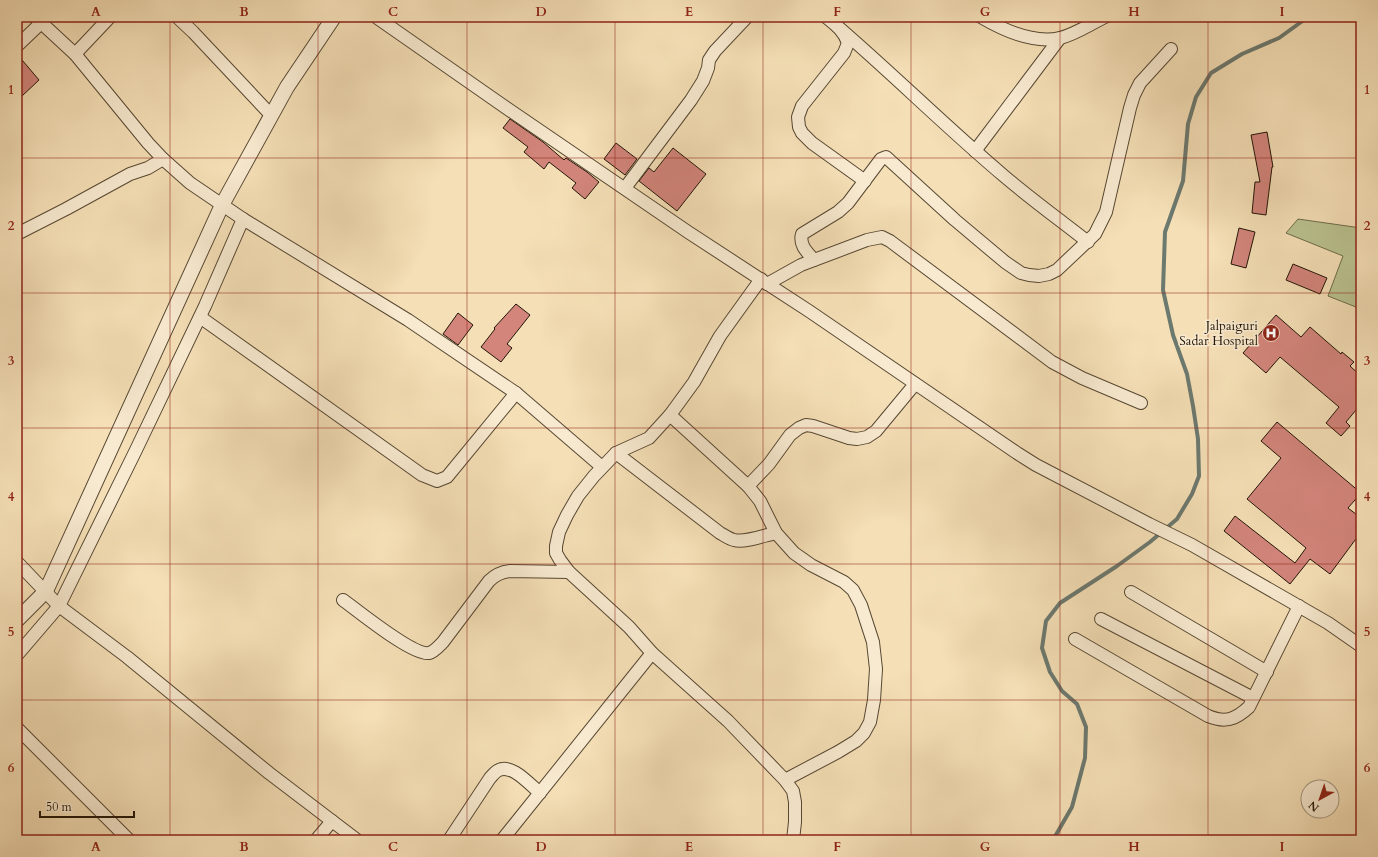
<svg xmlns="http://www.w3.org/2000/svg" width="1378" height="857" viewBox="0 0 1378 857" font-family="Cardo,serif">
<style>
.green{fill:#bac290;stroke:#6e6c4c}
.lines{fill:none;stroke-linecap:round;stroke-linejoin:round}
.stream{stroke:#6c796f;stroke-width:4}
.building{fill:#d3857c;stroke:#221507}
.minor-casing{stroke:#574833;stroke-width:14}
.tertiary-casing{stroke:#574833;stroke-width:16}
.minor{stroke:#f8ead0;stroke-width:12}
.tertiary{stroke:#f8ead0;stroke-width:14}
.grid{fill:none;stroke:#8f2418;stroke-width:1;stroke-opacity:0.55}
.labels{text-anchor:middle;dominant-baseline:central;stroke-width:3;stroke-linejoin:round;paint-order:stroke}
.poi-label{font-size:13px;fill:#221507;stroke:#f8ead0;text-anchor:end}
.neatline{fill:none;stroke:#8f2418;stroke-width:1.5}
.grid-label{font-size:13px;text-anchor:middle;font-weight:bold;fill:#8f2418}
</style>
<rect width="100%" height="100%" fill="#f5dfb6"/>
<filter id="stains"><feTurbulence type="fractalNoise" baseFrequency=".005" numOctaves="4"/><feColorMatrix values="0 0 0 0 .2 0 0 0 0 .09 0 0 0 0 .02 0 0 0 .5 -.17"/></filter>
<radialGradient id="worn" r=".72"><stop offset=".6" stop-color="#630" stop-opacity="0"/><stop offset="1" stop-color="#630" stop-opacity=".3"/></radialGradient>
<path class="green" d="M1298,219L1361,228V309L1328,296L1343,256L1286,233Z"/>
<g class="lines">
<path class="stream" d="M1053,840L1072,807L1085,758L1086,727L1077,704L1062,691L1050,672L1042,648L1046,621L1060,603L1117,566L1150,542L1177,519L1192,494L1199,476L1198,439L1193,406L1187,374L1173,335L1163,290L1165,232L1183,181L1188,124L1196,97L1211,73L1242,54L1279,38L1308,17"/>
</g>
<g class="building">
<path d="M17,54L39,80L22,96L17,90Z"/>
<path d="M510,119L543,142L564,160L566,158L587,172L599,182L585,199L572,188L576,183L549,162L544,169L524,152L528,147L503,128Z"/>
<path d="M1267,132L1273,167H1272L1266,215L1252,213L1255,182H1260L1251,135Z"/>
<path d="M616,143L637,159L625,175L604,159Z"/>
<path d="M673,148L706,174L677,211L639,181L649,168L654,172Z"/>
<path d="M1239,228L1255,232L1246,268L1231,264Z"/>
<path d="M1293,264L1327,278L1320,294L1286,280Z"/>
<path d="M516,304L530,315L507,344L512,348L501,362L481,347L495,329L494,328Z"/>
<path d="M458,313L473,325L458,345L443,334Z"/>
<path d="M1276,315L1301,337L1310,327L1341,354L1342,352L1354,362L1350,366L1361,376V404L1346,422L1350,426L1341,436L1326,423L1339,407L1280,357L1266,373L1243,353Z"/>
<path d="M1277,422L1361,493L1348,508L1361,518V532L1330,574L1310,559L1290,584L1224,531L1235,516L1295,563L1306,548L1247,499L1281,458L1261,441Z"/>
</g>
<g class="lines">
<g class="minor-casing">
<g id="minor">
<path d="M35,17L75,54L148,143L163,159L190,183L243,219L408,320L516,393L602,467"/>
<path d="M177,17L193,32L271,115"/>
<path d="M376,17L505,107L688,232L809,311L1017,453L1036,465L1149,524L1192,545L1328,623L1361,646"/>
<path d="M826,17C836,25 844,31 848,43L844,53L802,106L798,117L799,127L802,133L812,143L865,181"/>
<path d="M981,17C1003,30 1033,44 1060,38C1076,34 1090,24 1105,17"/>
<path d="M837,26C894,75 947,128 1004,176C1031,199 1060,220 1088,242"/>
<path d="M17,46L41,23"/>
<path d="M75,54L110,17"/>
<path d="M975,151L1060,38"/>
<path d="M625,188L691,100L703,81L708,68L709,60L715,51L747,17"/>
<path d="M17,234L66,209L130,174L148,168L163,159"/>
<path d="M814,260C807,252 799,245 802,234L838,212L848,203L881,159L886,157L955,220L1005,262L1021,273L1029,275L1039,276L1049,274L1057,270L1095,234L1106,212L1130,108L1134,95L1140,83L1171,49"/>
<path d="M761,279L720,336L694,382L670,415L649,438L616,453L594,476L578,496L567,515L559,532L556,546V553L560,560L569,572L629,627L652,653L728,721L785,780L793,791L795,802V822L793,840"/>
<path d="M767,284L801,265L867,240L882,237L890,241L1052,362L1082,378L1141,403"/>
<path d="M200,317L422,475L437,481L447,477L516,393"/>
<path d="M670,415L748,486L760,501L776,533L794,553L811,565L844,582L853,590L861,605L873,642L876,669L874,700L870,722L864,733L856,741L838,752L785,780"/>
<path d="M616,453L720,533C724,535 729,539 734,540C745,543 765,535 776,533"/>
<path d="M748,486L769,464L790,435L799,428L806,425L813,426L849,438L857,439L867,437L876,431L915,384"/>
<path d="M17,562L59,606L127,657L269,773L357,840"/>
<path d="M1131,592L1267,672"/>
<path d="M343,600C357,610 413,656 429,653C434,652 439,646 443,642L489,581C495,575 501,572 510,571L569,572"/>
<path d="M1101,619L1253,698"/>
<path d="M1075,639L1208,716C1225,723 1235,720 1249,707L1299,606"/>
<path d="M17,655L59,606L135,452L205,306L243,219"/>
<path d="M17,728L129,840"/>
<path d="M316,840L332,821"/>
<path d="M449,840L490,778C492,776 494,773 497,771C511,762 529,784 540,793"/>
<path d="M502,840L652,653"/>
</g>
</g>
<g class="tertiary-casing">
<path id="tertiary" d="M17,620L46,591L222,205L287,87L334,17"/>
</g>
<use href="#minor" class="minor"/>
<use href="#tertiary" class="tertiary"/>
</g>
<path class="grid" d="M170,17V840M318,17V840M467,17V840M615,17V840M763,17V840M911,17V840M1060,17V840M1208,17V840M17,158H1361M17,293H1361M17,428H1361M17,564H1361M17,700H1361"/>
<defs>
<g id="hospital-disc" transform="scale(0.9)"><circle r="9.5" fill="#8f2418" stroke="#f8ead0"/><path d="M-5-5h3v3.5h4V-5h3V5h-3V1.5h-4V5h-3Z" fill="#fff"/></g>
</defs>
<g fill-rule="evenodd">
<use href="#hospital-disc" x="1271" y="333"/>
</g>
<g class="labels">
<g class="poi-label">
<text x="1258" y="326">Jalpaiguri<tspan x="1258" dy="15">Sadar Hospital</tspan></text>
</g>
</g>
<rect width="1378" height="857" fill="none" stroke="#f5dfb6" stroke-width="44"/>
<g transform="translate(1320 799) rotate(220)"><circle r="19" fill="#f8ead0" stroke="#a29580"/>
<path d="M0-3L7 15L0 10L-7 15Z" fill="#8f2418"/>
<text y="-6" font-size="11" font-weight="bold" text-anchor="middle" fill="#221507">N</text>
</g>
<path d="M40 811v6h94v-6" fill="none" stroke="#221507" stroke-width="2"/>
<text x="46" y="811" font-size="12" fill="#221507" stroke="#f8ead0" stroke-width="3" paint-order="stroke">50 m</text>
<rect x="22" y="22" width="1334" height="813" class="neatline"/>
<g class="grid-label">
<text x="96" y="16">A</text>
<text x="244" y="16">B</text>
<text x="393" y="16">C</text>
<text x="541" y="16">D</text>
<text x="689" y="16">E</text>
<text x="837" y="16">F</text>
<text x="985" y="16">G</text>
<text x="1134" y="16">H</text>
<text x="1282" y="16">I</text>
<text x="11" y="94">1</text>
<text x="1367" y="94">1</text>
<text x="11" y="230">2</text>
<text x="1367" y="230">2</text>
<text x="11" y="365">3</text>
<text x="1367" y="365">3</text>
<text x="11" y="501">4</text>
<text x="1367" y="501">4</text>
<text x="11" y="636">5</text>
<text x="1367" y="636">5</text>
<text x="11" y="772">6</text>
<text x="1367" y="772">6</text>
<text x="96" y="851">A</text>
<text x="244" y="851">B</text>
<text x="393" y="851">C</text>
<text x="541" y="851">D</text>
<text x="689" y="851">E</text>
<text x="837" y="851">F</text>
<text x="985" y="851">G</text>
<text x="1134" y="851">H</text>
<text x="1282" y="851">I</text>
</g>
<rect width="100%" height="100%" filter="url(#stains)"/>
<rect width="100%" height="100%" fill="url(#worn)"/>
</svg>
